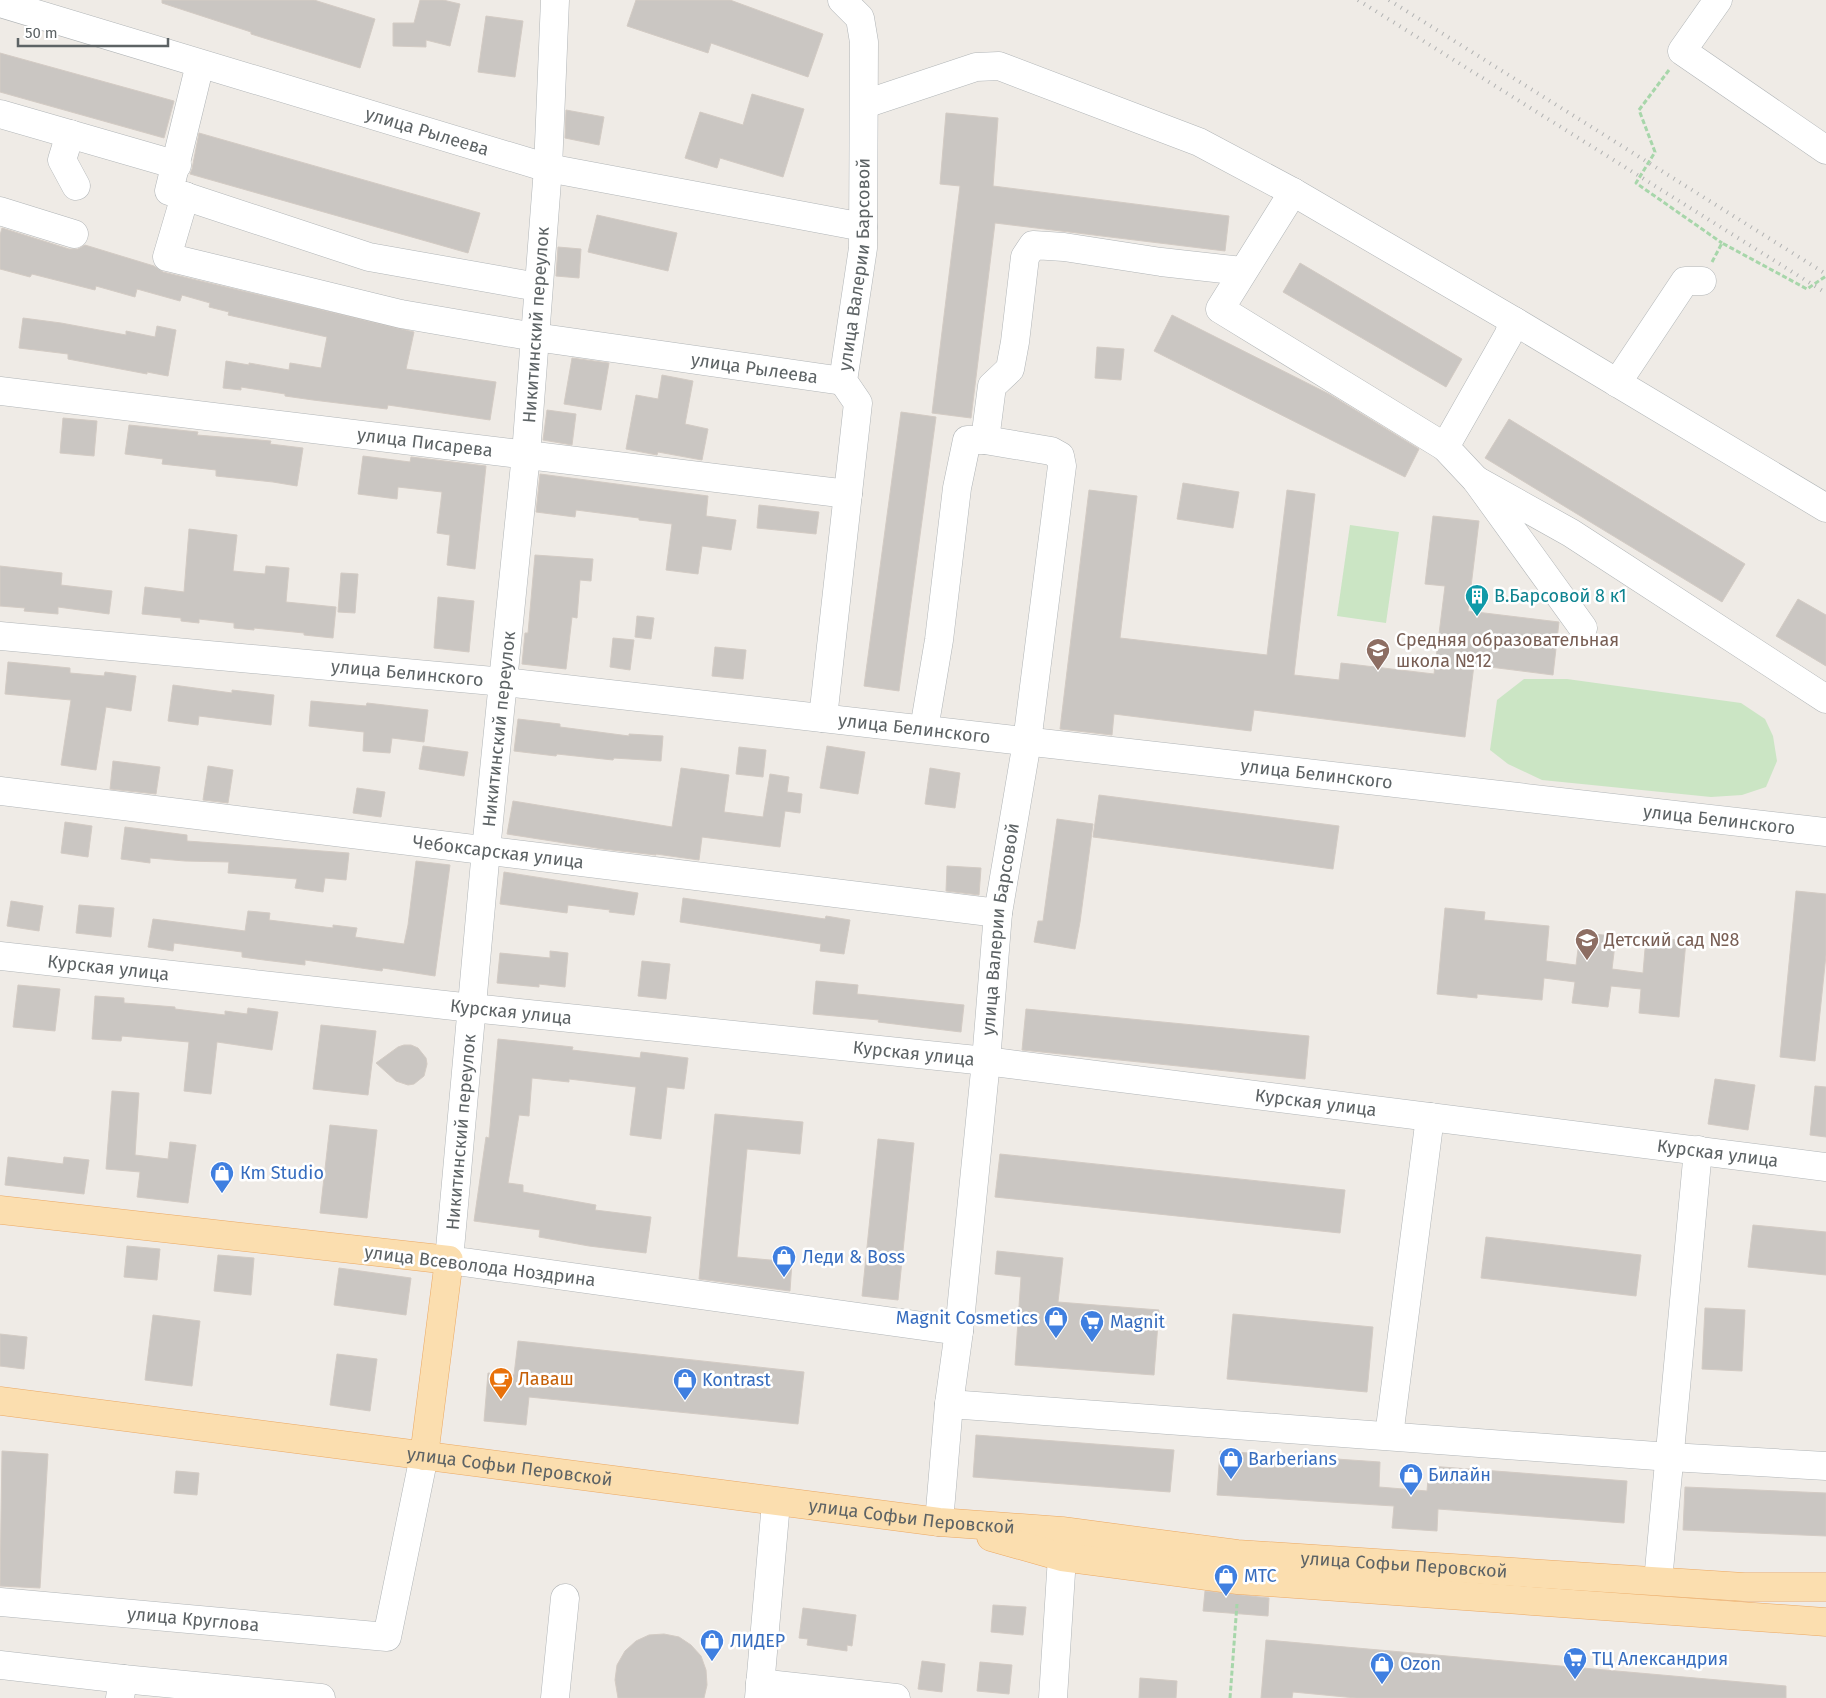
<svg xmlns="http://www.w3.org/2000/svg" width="1826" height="1698" viewBox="0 0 1826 1698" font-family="'Fira Sans',sans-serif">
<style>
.green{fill:#cbe5c4}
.building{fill:#cac6c2;stroke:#d3cbc4}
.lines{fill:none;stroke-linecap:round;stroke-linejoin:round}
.minor-casing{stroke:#b1b5b7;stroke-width:29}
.major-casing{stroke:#eba863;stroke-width:29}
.path{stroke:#a7d6aa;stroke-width:3;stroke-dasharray:5 2.5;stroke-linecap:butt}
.minor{stroke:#fff;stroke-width:28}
.major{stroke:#fbdeaf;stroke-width:28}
.rail{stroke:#b2b3b3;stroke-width:4;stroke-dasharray:1 6;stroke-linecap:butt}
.labels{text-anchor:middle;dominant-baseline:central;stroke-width:5;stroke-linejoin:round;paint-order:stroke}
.street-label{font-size:18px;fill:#5d6365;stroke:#fff}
.culture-label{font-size:18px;fill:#0d838f;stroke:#fff;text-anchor:start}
.education-label{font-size:18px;fill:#785e54;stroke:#fff;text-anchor:start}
.shop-label{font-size:18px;fill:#366cbe;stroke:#fff;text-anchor:start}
.food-label{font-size:18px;fill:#c56008;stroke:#fff;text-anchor:start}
</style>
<rect width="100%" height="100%" fill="#efebe6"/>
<g class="green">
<path d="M1350,525L1399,532L1386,623L1337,616Z"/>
<path d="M1524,679H1567L1741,703L1765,719L1773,736L1777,761L1766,787L1742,795L1711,797L1542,780L1508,764L1490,750L1497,700Z"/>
</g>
<g class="building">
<path d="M162,0H314L375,19L360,68L251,34V32L162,3Z"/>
<path d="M420,0H443L460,4L450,46L426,40V47L393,46V23H414Z"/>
<path d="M636,0H730L823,34L808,77L711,43L708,53L627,26Z"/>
<path d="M486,16L523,21L515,77L478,72Z"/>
<path d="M0,53L174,101L164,138L0,92Z"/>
<path d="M752,94L804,109L783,177L720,158L717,168L685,158L700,112L743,125Z"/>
<path d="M566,110L604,117L599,145L565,138Z"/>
<path d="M946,113L998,118L993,186L1229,216L1225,251L995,223L971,418L932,413L960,186L940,184Z"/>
<path d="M199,133L480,213L468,253L190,174L192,169Z"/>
<path d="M597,215L677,233L668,271L588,252Z"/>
<path d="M2,228L69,249H78L85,245L154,266L163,272L414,332L406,369L496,382L490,420L388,405L387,409L313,400L285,396V394L241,387V390L223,388L226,361L249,365V363L289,370L290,363L321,368L327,337L228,315L229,312L209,307L210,303L182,295L180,301L137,289L135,297L96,286L95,290L32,274L30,277L0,269V235Z"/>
<path d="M558,247L581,249L579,278L556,276Z"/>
<path d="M1300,263L1462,359L1446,387L1283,292Z"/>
<path d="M1172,315L1329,394L1419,449L1405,477L1154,351Z"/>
<path d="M23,318L61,323L126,335V331L155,337L157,326L176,330L168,376L147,372V374L68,359V354L19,348Z"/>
<path d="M1097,347L1124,349L1121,380L1095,378Z"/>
<path d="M572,358L609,363L601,410L564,404Z"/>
<path d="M662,375L693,381L685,424L708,429L702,460L658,452L657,455L626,449L636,395L658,399Z"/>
<path d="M547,410L576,414L572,445L543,440Z"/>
<path d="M901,412L936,417L899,691L864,686Z"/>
<path d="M63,418L97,421L94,456L60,453Z"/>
<path d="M1509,419L1745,564L1722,602L1485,458Z"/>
<path d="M129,425L198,432L197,435L271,441L270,444L303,448L297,486L273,482L216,476V470L162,464L163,459L125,454Z"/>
<path d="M363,456L410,462L411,457L486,466L475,569L447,565L450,535L437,533L442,492L398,487L397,499L358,494Z"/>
<path d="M540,474L708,496L706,516L736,520L731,550L702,546L698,574L666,570L672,524L639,520V518L576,510L575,517L536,512Z"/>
<path d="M1183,483L1239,492L1233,528L1177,519Z"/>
<path d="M1089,490L1137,496L1120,638L1267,655L1287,490L1315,494L1294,675L1339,680L1341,663L1434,674L1445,586L1425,584L1433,516L1479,521L1468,611L1559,622L1553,675L1474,665L1465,737L1254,710L1251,731L1114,714L1112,735L1060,729Z"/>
<path d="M759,505L819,512L816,534L757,528Z"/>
<path d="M189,529L237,535L233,571L265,574L266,566L289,568L286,602L336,607L333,638L304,635V633L254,628V630L234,628V623L199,619V623L181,621V618L142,614L145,587L184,592Z"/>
<path d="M535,555L593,559L591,581L580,580L577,618L572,617L566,669L522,664L525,633H528Z"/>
<path d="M0,566L62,573L61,585L112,591L109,614L58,607V614L24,611L25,608L0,606Z"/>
<path d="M341,573L358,574L355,613L338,612Z"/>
<path d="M438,597L474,601L469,652L434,648Z"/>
<path d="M1798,599L1826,615V666L1776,636Z"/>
<path d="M637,616L654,618L651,639L635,637Z"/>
<path d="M613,638L634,640L630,670L610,667Z"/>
<path d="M715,647L746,650L743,679L712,676Z"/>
<path d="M8,662L70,668V673L104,676L105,672L136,676L131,711L106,707L96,770L61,765L71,700L5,694Z"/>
<path d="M173,685L232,693V690L274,695L271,725L199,716L198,725L168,721Z"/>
<path d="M311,701L366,706L367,703L428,710L424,742L392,738L390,753L363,751L364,732L309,726Z"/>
<path d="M518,719L560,724V727L629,736V734L663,736L661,761L614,758L613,760L557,754L556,756L514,751Z"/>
<path d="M423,746L468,752L464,776L419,769Z"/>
<path d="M827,746L865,752L858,794L820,788Z"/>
<path d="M739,747L766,750L763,777L736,774Z"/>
<path d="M113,761L160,767L156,794L110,789Z"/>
<path d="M208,766L233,770L228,803L203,800Z"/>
<path d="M681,768L729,775L724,812L763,817L770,774L789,777L787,792L802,794L800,813L785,811L780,847L702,837L699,860L656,854V855L603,849L507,834L513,801L672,827Z"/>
<path d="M930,768L960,773L955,808L925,804Z"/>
<path d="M357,788L385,792L381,817L353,813Z"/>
<path d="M1099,795L1339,826L1333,869L1093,837Z"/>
<path d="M1057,819L1093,824L1080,922L1075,949L1034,942L1038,921H1043Z"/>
<path d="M65,822L92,826L88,857L61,853Z"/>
<path d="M125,827L187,835V841L349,853L346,880L325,878L323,892L295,888L297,879L228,873L229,862L185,861L150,858V863L121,859Z"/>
<path d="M416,861L450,865L435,976L383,968L382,971L305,960V965L264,960L242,957V952L174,943L173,951L148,947L153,919L245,931L248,911L270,913L269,920L333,928V925L357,928L355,937L404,944L408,925Z"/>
<path d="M947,866L981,868L979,895L946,891Z"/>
<path d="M504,872L638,893L634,915L609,912L610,910L568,905L567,913L500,904Z"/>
<path d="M1796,891L1826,894V955L1815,1061L1780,1057Z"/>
<path d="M683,898L825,919L826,916L850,920L844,954L820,951L821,944L680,922Z"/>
<path d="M11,901L43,906L39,931L7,926Z"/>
<path d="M79,905L114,908L111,937L76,933Z"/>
<path d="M1445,908L1485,912L1484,920L1549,926L1546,961L1576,965L1580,933L1616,936L1612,969L1643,973L1646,937L1686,941L1679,1017L1639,1013L1641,989L1611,986L1608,1007L1572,1003L1575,982L1544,978L1542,1000L1477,994V998L1437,994Z"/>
<path d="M550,951L568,953L565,987L539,984V987L497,983L500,953L550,958Z"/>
<path d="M642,961L670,964L666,999L638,996Z"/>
<path d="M816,981L858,985L857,994L964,1005L961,1032L878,1022L879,1020L813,1014Z"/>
<path d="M18,985L60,989L55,1031L13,1027Z"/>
<path d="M95,996L124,998V1003L175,1007V1009L225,1015V1011L247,1014L248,1008L278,1012L272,1050L217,1042L211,1094L184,1091L189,1042L122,1036L121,1041L92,1039Z"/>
<path d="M1026,1009L1309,1036L1305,1079L1022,1050Z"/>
<path d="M321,1025L376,1031L368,1095L313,1089Z"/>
<path d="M498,1039L573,1047L572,1050L640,1058L641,1052L688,1058L684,1089L667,1087L661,1139L630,1135L636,1087L569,1079V1082L532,1078L529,1116L519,1115L508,1183L523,1185V1192L596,1205L595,1210L651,1217L646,1253L589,1246L539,1237L540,1230L474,1221L486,1137L489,1138Z"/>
<path d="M404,1045H411L418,1048L426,1058L427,1064L424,1076L414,1084L408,1085L396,1081L376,1063L398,1047Z"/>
<path d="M1715,1079L1755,1085L1748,1130L1708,1124Z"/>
<path d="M1815,1086L1826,1087V1137L1810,1135Z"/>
<path d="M112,1091L139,1093L135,1155L168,1159L170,1142L196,1145L188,1203L137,1197L140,1172L106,1169Z"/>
<path d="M715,1114L803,1122L800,1154L747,1149L737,1257L792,1262L790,1291L699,1279Z"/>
<path d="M330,1125L377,1130L367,1218L320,1213Z"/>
<path d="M878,1139L914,1143L898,1300L862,1296Z"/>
<path d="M1000,1154L1345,1190L1340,1233L995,1197Z"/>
<path d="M8,1157L63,1164L64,1157L89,1160L84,1194L5,1185Z"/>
<path d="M1753,1225L1826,1232V1275L1748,1267Z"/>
<path d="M1486,1237L1641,1255L1636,1296L1481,1278Z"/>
<path d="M127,1246L160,1249L157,1280L124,1277Z"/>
<path d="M997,1251L1063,1258L1058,1302L1159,1310L1154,1375L1015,1365L1021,1277L995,1274Z"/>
<path d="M218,1255L254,1258L251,1295L214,1291Z"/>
<path d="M339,1268L411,1278L406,1315L334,1305Z"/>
<path d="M1705,1308L1745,1310L1742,1371L1702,1369Z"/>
<path d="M1233,1314L1373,1327L1367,1392L1227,1379Z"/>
<path d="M153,1315L200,1321L192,1386L145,1380Z"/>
<path d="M0,1334L27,1337L24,1369L0,1366Z"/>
<path d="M518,1341L804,1372L798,1424L529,1397L526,1425L484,1421L488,1373L514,1375Z"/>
<path d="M337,1354L377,1359L370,1411L330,1405Z"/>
<path d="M976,1435L1174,1450L1170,1492L973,1477Z"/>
<path d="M2,1451L48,1454L40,1588L0,1586Z"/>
<path d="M1220,1451L1380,1462L1379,1487L1427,1491L1429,1466L1627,1481L1624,1523L1438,1509L1437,1531L1392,1528L1394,1506L1217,1495Z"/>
<path d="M176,1471L199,1473L197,1495L174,1493Z"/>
<path d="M1685,1487L1826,1493V1536L1683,1530Z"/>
<path d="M1205,1591L1269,1598L1268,1616L1203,1611Z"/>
<path d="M993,1605L1026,1607L1023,1635L991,1632Z"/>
<path d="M803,1608L856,1615L852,1646L847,1645V1651L807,1645L808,1639L799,1638Z"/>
<path d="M664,1634L679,1637L691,1645L701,1656L706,1670L707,1685L704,1698H618L615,1680L617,1665L625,1651L636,1641L649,1635Z"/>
<path d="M1266,1640L1786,1686V1698H1356L1293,1692L1292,1698H1261Z"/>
<path d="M922,1661L945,1664L942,1692L918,1689Z"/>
<path d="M980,1662L1012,1665L1009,1694L977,1691Z"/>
<path d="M1140,1678L1177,1681L1176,1698H1139Z"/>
</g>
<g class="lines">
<g class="minor-casing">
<g id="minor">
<path d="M555,0L548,168L526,454L486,850L449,1260L959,1331"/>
<path d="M1718,0L1682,51L1826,150"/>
<path id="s1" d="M0,3L548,168L863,227"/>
<path d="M200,64L169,191L369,257L538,287"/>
<path d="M865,104L976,67L999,66L1199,142L1293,192L1514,321L1826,508"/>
<path d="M0,114L177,165"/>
<path d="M70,134L62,160L76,186"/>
<path d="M1293,192L1220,309L1445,447"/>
<path id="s2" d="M185,196L167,257L401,314L535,337L843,381"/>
<path d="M0,211L74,234"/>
<path d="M1514,321L1508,336L1445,447L1476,480L1583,628"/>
<path d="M1617,383L1685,281H1702"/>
<path id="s3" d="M0,391L848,494"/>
<path d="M1476,480L1571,533L1826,699"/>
<path id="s4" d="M0,636L504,682L1826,832"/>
<path id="s5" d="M823,718L858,403L843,381L863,248L864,42L860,18L842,0"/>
<path d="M924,729L939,640L957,488L967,440H985L992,386L1010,369L1015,342L1025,257L1033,245L1064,247L1161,262L1242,271"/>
<path id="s6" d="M0,791L998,913"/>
<path id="s7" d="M0,956L472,1008L986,1061L1826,1167"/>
<path d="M949,1404L1670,1457L1826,1466"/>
<path d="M1389,1436L1430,1117"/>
<path id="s8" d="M939,1522L949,1404L959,1331L986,1061L998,913L1027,742L1062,466L1060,456L1051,451L985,440"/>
<path d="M1658,1581L1698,1150"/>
<path id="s9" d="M0,1602L387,1637L424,1456"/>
<path d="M0,1665L123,1679"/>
<path d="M760,1683L896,1698"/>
<path d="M120,1698L123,1679L321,1698"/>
<path d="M555,1698L565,1598"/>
<path d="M759,1698L775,1514L779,1502"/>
<path d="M1053,1698L1062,1557"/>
</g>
</g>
<g class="major-casing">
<g id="major">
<path d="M0,1210L449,1260L424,1456"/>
<path id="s10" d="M0,1401L939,1522L1062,1531L1237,1554L1744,1587H1826"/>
<path d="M991,1537L1062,1557L1238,1580L1826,1622"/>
</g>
</g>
<g class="path">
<path d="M1669,70L1639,110L1655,152L1636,183L1722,243"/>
<path d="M1712,262L1722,243L1807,289L1826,276"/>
<path d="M1230,1698L1237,1604"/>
</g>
<use href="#minor" class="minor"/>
<use href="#major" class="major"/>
<g class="rail">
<path d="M1358,0L1826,293"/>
<path d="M1389,0L1826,274"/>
</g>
</g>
<defs>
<g id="building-pin" transform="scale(1.25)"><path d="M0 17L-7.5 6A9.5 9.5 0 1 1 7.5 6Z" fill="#0f9aa8" stroke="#fff"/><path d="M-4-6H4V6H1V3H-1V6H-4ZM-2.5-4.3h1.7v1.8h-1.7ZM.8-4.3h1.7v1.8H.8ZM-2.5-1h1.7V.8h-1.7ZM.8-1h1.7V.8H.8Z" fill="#fff"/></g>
<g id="school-pin" transform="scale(1.25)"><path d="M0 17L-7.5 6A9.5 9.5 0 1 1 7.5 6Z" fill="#8d6e63" stroke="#fff"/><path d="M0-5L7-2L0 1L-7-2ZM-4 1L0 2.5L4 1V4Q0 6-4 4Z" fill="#fff"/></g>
<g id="shop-pin" transform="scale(1.25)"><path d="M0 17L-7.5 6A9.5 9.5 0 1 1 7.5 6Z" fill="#3f7fe0" stroke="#fff"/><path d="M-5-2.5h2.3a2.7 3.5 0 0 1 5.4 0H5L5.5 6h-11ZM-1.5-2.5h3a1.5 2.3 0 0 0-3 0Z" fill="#fff"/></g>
<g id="supermarket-pin" transform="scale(1.25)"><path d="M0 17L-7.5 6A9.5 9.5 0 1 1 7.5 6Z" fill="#3f7fe0" stroke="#fff"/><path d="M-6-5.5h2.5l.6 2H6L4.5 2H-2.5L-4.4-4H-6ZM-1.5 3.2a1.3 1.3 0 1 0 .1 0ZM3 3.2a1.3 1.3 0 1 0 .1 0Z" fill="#fff"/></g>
<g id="cafe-pin" transform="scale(1.25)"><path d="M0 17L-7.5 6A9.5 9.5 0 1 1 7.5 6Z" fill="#e8710a" stroke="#fff"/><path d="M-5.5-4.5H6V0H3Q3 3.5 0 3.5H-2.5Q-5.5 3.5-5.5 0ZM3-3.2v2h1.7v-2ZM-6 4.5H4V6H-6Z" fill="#fff"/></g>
</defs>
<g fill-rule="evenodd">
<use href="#building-pin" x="1477" y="596"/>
<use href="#school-pin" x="1378" y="650"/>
<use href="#school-pin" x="1587" y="940"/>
<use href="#shop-pin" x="222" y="1173"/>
<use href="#shop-pin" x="784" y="1257"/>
<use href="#shop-pin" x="1056" y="1318"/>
<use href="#supermarket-pin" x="1092" y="1322"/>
<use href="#cafe-pin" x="501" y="1379"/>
<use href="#shop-pin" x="685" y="1380"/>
<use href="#shop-pin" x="1231" y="1459"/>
<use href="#shop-pin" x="1411" y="1475"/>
<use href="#shop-pin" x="1226" y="1576"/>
<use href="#shop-pin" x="712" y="1641"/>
<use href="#supermarket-pin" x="1575" y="1659"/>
<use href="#shop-pin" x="1382" y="1664"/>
</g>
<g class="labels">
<g class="street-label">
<text stroke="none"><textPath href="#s1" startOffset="446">улица Рылеева</textPath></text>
<text stroke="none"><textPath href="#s5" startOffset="461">улица Валерии Барсовой</textPath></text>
<text transform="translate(536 325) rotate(-86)">Никитинский переулок</text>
<text stroke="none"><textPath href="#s2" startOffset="662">улица Рылеева</textPath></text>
<text stroke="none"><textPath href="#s3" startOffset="428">улица Писарева</textPath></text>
<text stroke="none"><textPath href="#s4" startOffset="409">улица Белинского</textPath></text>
<text transform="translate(499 729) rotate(-84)">Никитинский переулок</text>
<text stroke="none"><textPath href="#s4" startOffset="919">улица Белинского</textPath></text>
<text stroke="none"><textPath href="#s4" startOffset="1324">улица Белинского</textPath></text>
<text stroke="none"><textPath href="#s4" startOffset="1729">улица Белинского</textPath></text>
<text stroke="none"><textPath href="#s6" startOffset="502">Чебоксарская улица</textPath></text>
<text stroke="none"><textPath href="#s8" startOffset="596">улица Валерии Барсовой</textPath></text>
<text stroke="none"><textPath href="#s7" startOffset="109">Курская улица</textPath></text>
<text stroke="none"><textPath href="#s7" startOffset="514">Курская улица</textPath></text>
<text stroke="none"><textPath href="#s7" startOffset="919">Курская улица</textPath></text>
<text stroke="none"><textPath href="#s7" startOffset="1324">Курская улица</textPath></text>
<text transform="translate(461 1132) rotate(-85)">Никитинский переулок</text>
<text stroke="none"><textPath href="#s7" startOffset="1729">Курская улица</textPath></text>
<text transform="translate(480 1266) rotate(7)">улица Всеволода Ноздрина</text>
<text stroke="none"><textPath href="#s10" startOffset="514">улица Софьи Перовской</textPath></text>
<text stroke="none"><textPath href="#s10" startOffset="919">улица Софьи Перовской</textPath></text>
<text stroke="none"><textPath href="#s10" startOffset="1414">улица Софьи Перовской</textPath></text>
<text stroke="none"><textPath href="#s9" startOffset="194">улица Круглова</textPath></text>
</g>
<g class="culture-label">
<text x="1494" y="596">В.Барсовой 8 к1</text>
</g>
<g class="education-label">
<text x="1396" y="640">Средняя образовательная<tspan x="1396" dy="21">школа №12</tspan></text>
<text x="1604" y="940">Детский сад №8</text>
</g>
<g class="shop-label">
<text x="240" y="1173">Кm Studio</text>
<text x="802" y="1257">Леди &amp; Boss</text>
<text x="1038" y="1318" text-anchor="end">Magnit Cosmetics</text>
<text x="1110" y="1322">Magnit</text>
<text x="702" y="1380">Kontrast</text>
<text x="1248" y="1459">Barberians</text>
<text x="1428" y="1475">Билайн</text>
<text x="1244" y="1576">МТС</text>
<text x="730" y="1641">ЛИДЕР</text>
<text x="1592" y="1659">ТЦ Александрия</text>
<text x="1400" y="1664">Ozon</text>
</g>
<g class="food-label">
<text x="518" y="1379">Лаваш</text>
</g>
</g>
<path d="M18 38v8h150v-8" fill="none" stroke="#5d6365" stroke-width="2.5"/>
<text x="25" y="38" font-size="15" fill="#5d6365" stroke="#ffffff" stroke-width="4" paint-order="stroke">50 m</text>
</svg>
